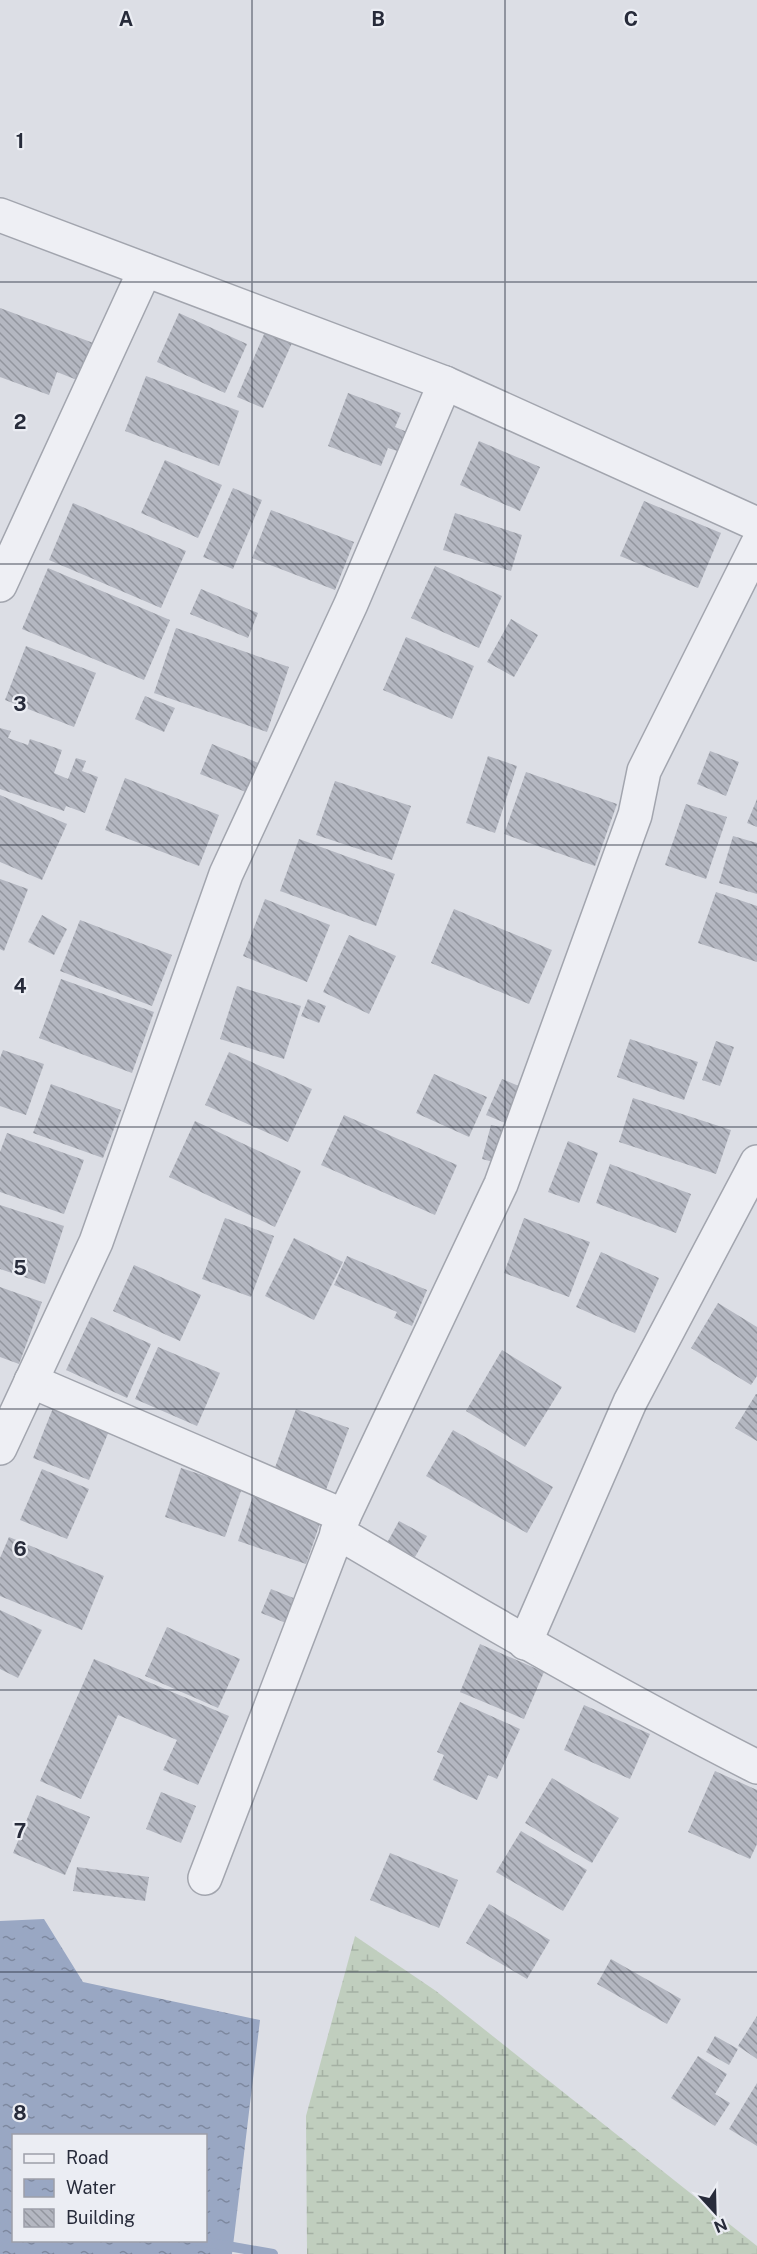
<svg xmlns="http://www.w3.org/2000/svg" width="757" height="2254" viewBox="0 0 757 2254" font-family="'Public Sans',sans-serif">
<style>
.wetland{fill:url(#wetland-marsh)}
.water{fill:url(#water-ripples);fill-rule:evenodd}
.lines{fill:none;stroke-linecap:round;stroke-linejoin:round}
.stream{stroke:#99a7c3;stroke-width:10}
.building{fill:url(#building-back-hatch)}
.minor-casing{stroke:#a2a5ae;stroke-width:36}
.minor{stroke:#eeeff4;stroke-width:33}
.grid{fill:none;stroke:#272b3a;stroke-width:1.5;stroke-opacity:0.55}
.grid-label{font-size:20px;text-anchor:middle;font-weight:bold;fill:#272b3a;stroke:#ebedf3;stroke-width:4.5;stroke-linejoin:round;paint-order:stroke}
</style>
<defs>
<pattern id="wetland-marsh" width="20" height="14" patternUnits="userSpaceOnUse" patternTransform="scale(1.5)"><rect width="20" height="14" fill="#c0cebe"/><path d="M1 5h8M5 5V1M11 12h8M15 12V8" fill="none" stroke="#a5b1a4"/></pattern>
<pattern id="water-ripples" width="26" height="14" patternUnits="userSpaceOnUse" patternTransform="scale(1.5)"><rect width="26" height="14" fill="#99a7c3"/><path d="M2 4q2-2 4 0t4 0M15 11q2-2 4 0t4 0" fill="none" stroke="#7d889f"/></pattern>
<pattern id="building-back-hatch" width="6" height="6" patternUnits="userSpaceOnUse" patternTransform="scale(1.5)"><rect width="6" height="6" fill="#b4b7c1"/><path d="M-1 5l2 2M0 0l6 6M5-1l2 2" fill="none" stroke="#92959e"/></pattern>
</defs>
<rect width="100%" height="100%" fill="#dcdee5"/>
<path class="wetland" d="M355,1936L436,1991L757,2246V2254H307L306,2116Z"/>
<path class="water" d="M44,1919L83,1982L260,2020L232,2254H0V1921ZM14,2136H206V2240H14Z"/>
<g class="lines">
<path class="stream" d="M194,2240L273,2254"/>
</g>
<g class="building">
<path d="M0,308L96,344L82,382L57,372L49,395L0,377Z"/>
<path d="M179,313L247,344L225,393L157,362Z"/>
<path d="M265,332L292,343L263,408L237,397Z"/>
<path d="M146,376L239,411L219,466L125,431Z"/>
<path d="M348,393L401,413L395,427L412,434L404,453L388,448L381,466L328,446Z"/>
<path d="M479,441L540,467L520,511L460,485Z"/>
<path d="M165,460L222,485L198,538L141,513Z"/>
<path d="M233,488L262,500L233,569L203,557Z"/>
<path d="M644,501L721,533L698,588L620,556Z"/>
<path d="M73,503L186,551L161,608L49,560Z"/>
<path d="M271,510L354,542L335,590L252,558Z"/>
<path d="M455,513L522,535L511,571L443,550Z"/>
<path d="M435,566L502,596L479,648L411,618Z"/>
<path d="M48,568L170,620L144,680L22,629Z"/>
<path d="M201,589L258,613L248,638L190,614Z"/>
<path d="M511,619L538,635L514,677L487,662Z"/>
<path d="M176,628L289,667L267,732L154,693Z"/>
<path d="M406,637L474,666L452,719L383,690Z"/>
<path d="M26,646L96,673L74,727L5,700Z"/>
<path d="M145,696L175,708L164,732L135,719Z"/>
<path d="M0,728L11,731L8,738L28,745L30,739L62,750L54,773L68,779L76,758L86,761L82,771L98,777L85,813L66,806L64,811L0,789Z"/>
<path d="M212,744L268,767L256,796L200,774Z"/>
<path d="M710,751L739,762L726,796L697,784Z"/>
<path d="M488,756L517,766L495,833L466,823Z"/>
<path d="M526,772L617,804L595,866L504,834Z"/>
<path d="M125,778L219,815L199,866L105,830Z"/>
<path d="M335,781L411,806L392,860L316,835Z"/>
<path d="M0,795L67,824L42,880L0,862Z"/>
<path d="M757,799V827L747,823Z"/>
<path d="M686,804L727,817L706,879L665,865Z"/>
<path d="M733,836L757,843V894L719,883Z"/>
<path d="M299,839L395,874L376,926L280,891Z"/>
<path d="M0,879L28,889L4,951L0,949Z"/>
<path d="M716,892L757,906V962L698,943Z"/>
<path d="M265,899L330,925L307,982L243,956Z"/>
<path d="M454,909L552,950L529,1004L431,963Z"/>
<path d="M42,915L67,929L54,955L28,942Z"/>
<path d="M80,920L172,955L152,1006L60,971Z"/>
<path d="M349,935L396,956L369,1014L323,992Z"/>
<path d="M61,979L154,1012L132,1073L39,1038Z"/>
<path d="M237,986L301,1006L284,1059L220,1039Z"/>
<path d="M308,999L326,1006L319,1023L301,1016Z"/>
<path d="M630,1039L698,1062L684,1100L617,1077Z"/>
<path d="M716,1041L734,1047L720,1086L702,1080Z"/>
<path d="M3,1050L44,1064L26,1115L0,1106V1058Z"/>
<path d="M229,1052L312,1089L288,1142L205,1105Z"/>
<path d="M434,1074L487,1097L469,1137L416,1113Z"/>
<path d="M502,1079L526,1089L510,1125L486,1115Z"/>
<path d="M51,1084L121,1110L103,1158L33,1133Z"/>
<path d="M633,1098L731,1130L716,1174L619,1142Z"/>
<path d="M344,1115L457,1165L435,1215L321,1165Z"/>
<path d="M195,1121L301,1171L275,1227L169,1177Z"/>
<path d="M491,1125L512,1130L501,1164L482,1159Z"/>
<path d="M7,1133L84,1160L64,1214L0,1192V1152Z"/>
<path d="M568,1141L598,1153L579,1203L548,1192Z"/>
<path d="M610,1164L691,1194L676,1233L596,1203Z"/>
<path d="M0,1205L64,1226L45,1284L0,1269Z"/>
<path d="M225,1218L274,1236L251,1297L202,1279Z"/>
<path d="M524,1218L590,1242L569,1297L504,1273Z"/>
<path d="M294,1238L343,1262L314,1320L265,1296Z"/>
<path d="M601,1252L659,1278L635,1333L576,1307Z"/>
<path d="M347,1256L427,1290L412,1326L394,1318L397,1312L334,1285Z"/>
<path d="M134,1265L201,1295L180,1341L113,1311Z"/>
<path d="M0,1287L42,1302L19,1364L0,1357Z"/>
<path d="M718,1303L757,1327V1376L751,1385L691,1348Z"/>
<path d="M91,1317L151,1344L127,1398L66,1370Z"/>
<path d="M158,1347L220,1373L197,1426L135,1399Z"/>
<path d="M502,1350L562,1387L525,1447L466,1411Z"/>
<path d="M756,1394H757V1441L735,1428Z"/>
<path d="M53,1408L109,1431L89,1480L33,1458Z"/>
<path d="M296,1409L349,1428L324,1495L272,1476Z"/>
<path d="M453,1430L553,1487L527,1533L426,1476Z"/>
<path d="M181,1468L242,1488L225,1537L165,1517Z"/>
<path d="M42,1469L89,1489L67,1539L20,1520Z"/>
<path d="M255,1490L324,1512L306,1564L238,1541Z"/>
<path d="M399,1521L427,1536L415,1557L387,1543Z"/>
<path d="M9,1537L104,1576L82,1630L0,1596V1558Z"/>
<path d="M271,1589L296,1599L286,1623L261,1613Z"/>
<path d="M0,1610L42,1630L18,1678L0,1669Z"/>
<path d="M167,1627L240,1659L218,1708L145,1676Z"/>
<path d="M480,1644L544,1672L524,1719L460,1692Z"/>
<path d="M94,1659L229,1716L198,1785L163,1770L177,1740L118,1715L81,1799L40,1781Z"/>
<path d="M460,1702L520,1729L497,1779L488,1775L477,1800L433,1780L444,1755L437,1752Z"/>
<path d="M584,1705L650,1734L630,1779L564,1750Z"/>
<path d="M715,1771L757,1790V1844L750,1859L688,1832Z"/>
<path d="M552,1778L619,1818L592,1863L525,1823Z"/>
<path d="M161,1792L196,1806L181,1843L146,1829Z"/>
<path d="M37,1795L90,1817L65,1875L13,1853Z"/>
<path d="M521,1831L587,1870L563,1911L496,1872Z"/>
<path d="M390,1853L458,1880L439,1928L370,1900Z"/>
<path d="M77,1867L149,1877L145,1901L73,1891Z"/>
<path d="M489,1904L550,1940L527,1979L466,1943Z"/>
<path d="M611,1959L681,1999L667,2024L597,1984Z"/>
<path d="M757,2016V2059L738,2046Z"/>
<path d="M715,2036L738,2049L729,2065L706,2052Z"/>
<path d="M698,2056L727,2074L715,2094L730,2103L715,2126L671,2098Z"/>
<path d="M757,2083V2146L729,2129Z"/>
</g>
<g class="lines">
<g class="minor-casing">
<g id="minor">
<path d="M0,215L445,383L757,524"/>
<path d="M0,585L145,270"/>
<path d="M31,1381L344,1516"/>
<path d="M0,1448L96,1242L226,874L351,604L445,383"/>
<path d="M337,1532C476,1614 613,1694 757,1767"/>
<path d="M525,1643L630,1402L757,1162"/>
<path d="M205,1878L344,1516L501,1184L635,815L644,771L757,545"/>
</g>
</g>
<use href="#minor" class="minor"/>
</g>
<path class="grid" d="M252,0V2254M505,0V2254M0,282H757M0,564H757M0,845H757M0,1127H757M0,1409H757M0,1690H757M0,1972H757"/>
<g class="grid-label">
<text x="126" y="26">A</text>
<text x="378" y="26">B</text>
<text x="631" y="26">C</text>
<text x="20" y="148">1</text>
<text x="20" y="429">2</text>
<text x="20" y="711">3</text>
<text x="20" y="993">4</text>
<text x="20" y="1275">5</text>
<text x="20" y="1556">6</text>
<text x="20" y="1838">7</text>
<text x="20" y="2120">8</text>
</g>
<rect x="12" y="2134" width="195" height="108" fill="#ebedf3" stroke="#9d9fa9" stroke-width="1.5"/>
<rect x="24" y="2154" width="30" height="9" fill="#eeeff4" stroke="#9d9fa9" stroke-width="1.5"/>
<text x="66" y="2164" font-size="18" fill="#272b3a">Road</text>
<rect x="24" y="2179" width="30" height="18" fill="url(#water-ripples)" stroke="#9d9fa9" stroke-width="1.5"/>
<text x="66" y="2194" font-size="18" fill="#272b3a">Water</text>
<rect x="24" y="2209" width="30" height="18" fill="url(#building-back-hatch)" stroke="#9d9fa9" stroke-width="1.5"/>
<text x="66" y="2224" font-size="18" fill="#272b3a">Building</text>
<g transform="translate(715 2212) rotate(158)" stroke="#ebedf3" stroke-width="4.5" paint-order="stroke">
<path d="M0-4.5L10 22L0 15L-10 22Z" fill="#272b3a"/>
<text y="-9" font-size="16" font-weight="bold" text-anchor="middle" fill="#272b3a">N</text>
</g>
</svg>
